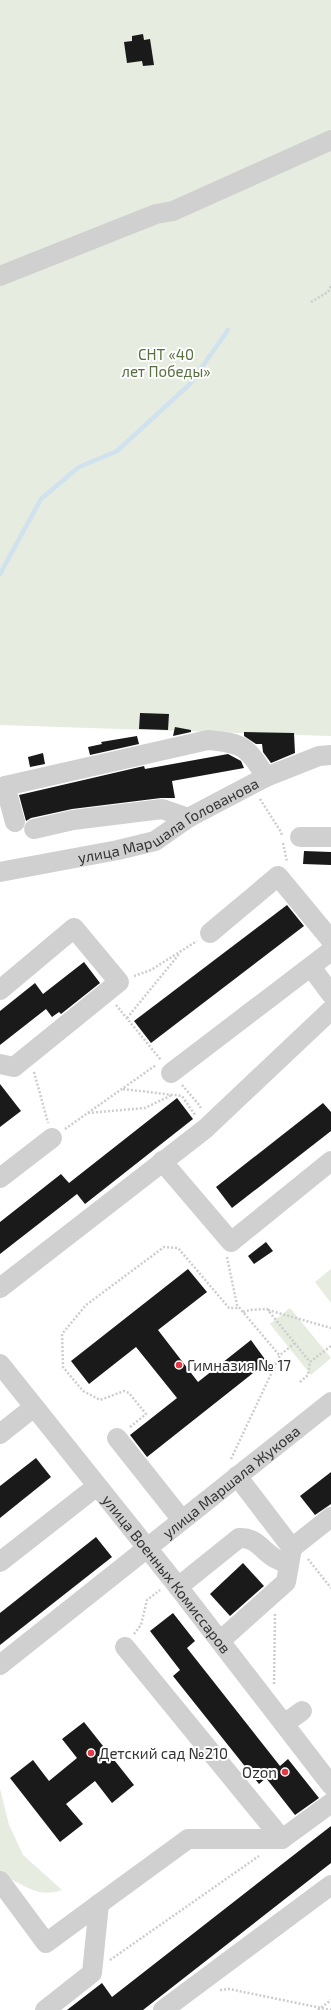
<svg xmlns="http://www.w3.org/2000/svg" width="331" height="2010" viewBox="0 0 331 2010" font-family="'Exo 2',sans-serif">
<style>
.green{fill:#e6ecdf}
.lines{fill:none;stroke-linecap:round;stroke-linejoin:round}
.stream{stroke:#cfe2ee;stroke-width:4.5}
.building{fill:#1a1a1a}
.path{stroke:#cdcdcd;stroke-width:2.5;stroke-dasharray:2 2;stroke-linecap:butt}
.minor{stroke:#d0d0d0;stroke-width:20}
.poi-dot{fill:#e63946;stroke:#fff;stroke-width:1.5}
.labels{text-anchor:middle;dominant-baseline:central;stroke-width:4;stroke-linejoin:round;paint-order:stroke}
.park-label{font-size:15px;fill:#56703f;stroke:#fff}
.street-label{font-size:15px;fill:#333;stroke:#fff}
.poi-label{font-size:15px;fill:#333;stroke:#fff;text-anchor:start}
</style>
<rect width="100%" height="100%" fill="#fff"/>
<g class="green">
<path d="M0,0H331V736L0,725Z"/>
<path d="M331,1269V1303L315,1282Z"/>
<path d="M290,1308L331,1358L311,1375L270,1324Z"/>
<path d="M0,1789L9,1825L23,1855L62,1890C35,1899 25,1883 0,1875Z"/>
</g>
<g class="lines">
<path class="stream" d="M0,574L41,499L79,467L117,451L190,384L228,330"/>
</g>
<g class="building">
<path d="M143,34L144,40L150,39L154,65L143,66L142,61L127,63L124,42L132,41V36Z"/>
<path d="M140,713L169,714L168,730L139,729Z"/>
<path d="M175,727L191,730V732L173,736Z"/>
<path d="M244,732L294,733L295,753L271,763L263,752L262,744H256L244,736Z"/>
<path d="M137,736L139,744L90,755L88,747L102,744L101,742Z"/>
<path d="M43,753L45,764L30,767L28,757Z"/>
<path d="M228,754L241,761L244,768L172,781L175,798H161L72,809L31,818L26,821L19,795L144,766L145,769Z"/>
<path d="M304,851L331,852V865L303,864Z"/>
<path d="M287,905L304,926L151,1043L134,1021Z"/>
<path d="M84,962L100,983L61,1014L59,1012L52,1017L46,1009L0,1045V1011L35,983L43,994Z"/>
<path d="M0,1084L21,1111L0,1127Z"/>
<path d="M177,1098L193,1119L85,1204L77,1194L0,1254V1222L61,1174L69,1183Z"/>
<path d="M323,1103L331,1112V1131L232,1208L216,1187Z"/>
<path d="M266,1242L273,1251L254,1264L248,1256Z"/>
<path d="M188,1269L207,1292L158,1330L198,1382L251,1340L267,1362L147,1457L130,1435L177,1398L136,1347L89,1384L71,1361Z"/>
<path d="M36,1458L51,1477L0,1518V1486Z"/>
<path d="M331,1472V1504L315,1515L300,1496Z"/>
<path d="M96,1537L112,1557L0,1645V1613Z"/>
<path d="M243,1563L264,1586L230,1616L210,1594Z"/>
<path d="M173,1613L195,1641L187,1648L280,1766L288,1759L319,1798L295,1815L266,1778L259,1784L173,1676L180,1670L150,1631Z"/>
<path d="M84,1722L134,1785L112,1803L95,1781L66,1804L83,1824L60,1842L10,1778L33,1760L49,1781L77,1758L62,1739Z"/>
<path d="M331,1826V1863L143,2010H67L102,1983L112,1997Z"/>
</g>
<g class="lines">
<g class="path">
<path d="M311,302L328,292L331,286"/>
<path d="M260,799L281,832L282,836"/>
<path d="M283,843L287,862"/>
<path d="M134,976L151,970L197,941"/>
<path d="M116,1005L161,1060"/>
<path d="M127,1018L180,953"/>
<path d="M34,1072L48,1123"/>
<path d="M182,1085L200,1106L201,1109"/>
<path d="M123,1089L182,1096L195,1115"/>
<path d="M88,1113L145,1108L172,1095"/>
<path d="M65,1129L156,1065"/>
<path d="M227,1257L237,1305L280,1356"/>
<path d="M268,1310L331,1328"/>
<path d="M243,1312L250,1310L267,1309L310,1362"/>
<path d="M300,1382L308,1375L310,1362L331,1346"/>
<path d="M130,1427L146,1414L129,1393L124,1391L100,1400L83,1391L63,1367L62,1334L86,1305L164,1247L178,1248L229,1308H239"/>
<path d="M231,1459L280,1355L295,1343"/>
<path d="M308,1559L331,1588"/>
<path d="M134,1634L141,1625L147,1600L160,1590"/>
<path d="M274,1684L275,1613"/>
<path d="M110,1960L259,1856"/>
<path d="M220,1990L229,1989L331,2010"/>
<path d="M318,2010L331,2000"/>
</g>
<g class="minor">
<path d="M0,276L156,214L173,211L331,140"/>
<path d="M15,822L5,786L208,740C244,743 247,747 266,777"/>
<path d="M34,829L73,820L162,809L188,818"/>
<path d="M300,837H331"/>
<path id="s1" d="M0,872L118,850L155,841L188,818L266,777L319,756L331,755"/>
<path d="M210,933L278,876L331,940"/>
<path d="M311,967L331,994"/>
<path d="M0,990L74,928L119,982L14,1067L0,1064"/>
<path d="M171,1073L331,951"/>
<path d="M162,1161L231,1242L331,1161"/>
<path d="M0,1178L52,1138"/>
<path d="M0,1288L205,1129L331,1010"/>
<path id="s2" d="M0,1364L172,1579L331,1785"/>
<path d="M0,1434L34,1407"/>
<path d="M117,1438L182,1520"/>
<path d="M237,1476L292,1548"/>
<path d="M0,1562L97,1486"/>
<path d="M178,1587L239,1538C262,1537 263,1559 289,1563"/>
<path d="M220,1641L286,1582L292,1548L331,1517"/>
<path d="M125,1647L282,1839"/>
<path id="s3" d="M0,1665L331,1402"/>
<path d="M284,1724L302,1711"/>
<path d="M0,1881L46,1943L99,1904"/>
<path d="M45,2010L92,1973L99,1904L188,1839H282L331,1803"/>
<path d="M163,2010L331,1885"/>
</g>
</g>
<g class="poi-dot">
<circle cx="179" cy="1365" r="4"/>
<circle cx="91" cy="1753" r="4"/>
<circle cx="285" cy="1772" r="4"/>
</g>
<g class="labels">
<g class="park-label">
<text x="166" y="354">СНТ «40<tspan x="166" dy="17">лет Победы»</tspan></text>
</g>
<g class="street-label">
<text stroke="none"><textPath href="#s1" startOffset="178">улица Маршала Голованова</textPath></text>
<text stroke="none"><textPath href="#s3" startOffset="295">улица Маршала Жукова</textPath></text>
<text stroke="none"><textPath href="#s2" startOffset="268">улица Военных Комиссаров</textPath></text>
</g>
<g class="poi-label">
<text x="187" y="1365">Гимназия № 17</text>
<text x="99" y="1753">Детский сад №210</text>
<text x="277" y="1772" text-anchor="end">Ozon</text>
</g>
</g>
</svg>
